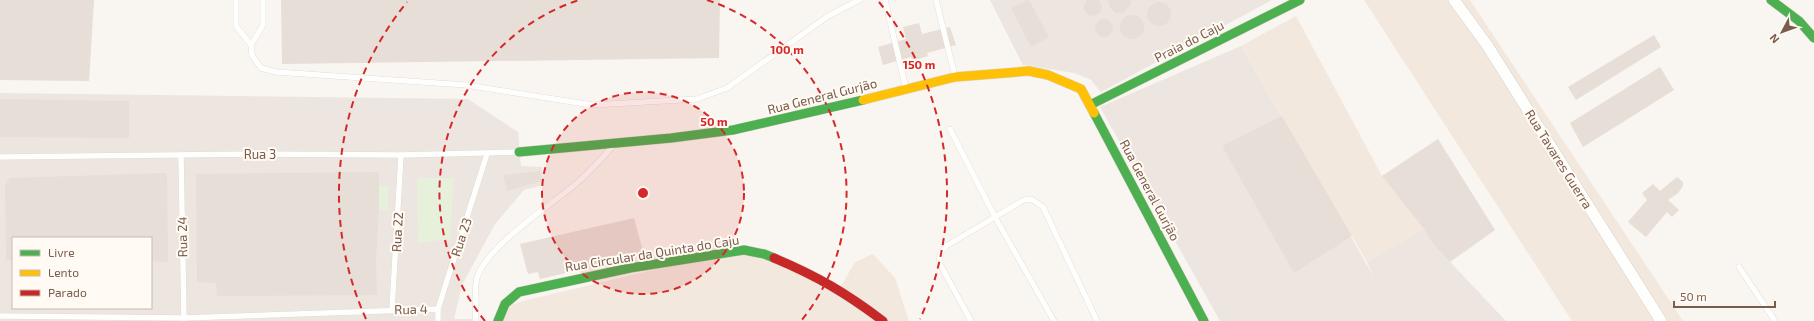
<svg xmlns="http://www.w3.org/2000/svg" width="1814" height="321" viewBox="0 0 1814 321" font-family="'Exo 2',sans-serif">
<style>
.residential{fill:#f2e8de}
.industrial{fill:#ede5e0;fill-rule:evenodd}
.green{fill:#e7f0db}
.building{fill:#e6ded7}
.lines{fill:none;stroke-linecap:round;stroke-linejoin:round}
.lane-casing{stroke:#d7d1cb;stroke-width:6}
.street-casing{stroke:#d7d1cb;stroke-width:12}
.fast-casing{stroke:#d9d2cb;stroke-width:10}
.slow-casing{stroke:#d9d2cb;stroke-width:10}
.jam-casing{stroke:#d9d2cb;stroke-width:10}
.lane{stroke:#fefefd;stroke-width:5.5}
.street{stroke:#fefefd;stroke-width:11}
.fast{stroke:#4caf50;stroke-width:9}
.slow{stroke:#ffc107;stroke-width:9}
.jam{stroke:#c62828;stroke-width:9}
.ring{fill:none;stroke:#d62828;stroke-width:2;stroke-dasharray:7 5}
.labels{text-anchor:middle;dominant-baseline:central;stroke-width:4;stroke-linejoin:round;paint-order:stroke}
.street-label{font-size:13px;fill:#7a5c4d;stroke:#fffaf3}
.centre{fill:#d62828;stroke:#fffaf3;stroke-width:2}
.ring-label{font-size:12px;text-anchor:middle;font-weight:bold;fill:#d62828;stroke:#fffaf3;stroke-width:4;stroke-linejoin:round;paint-order:stroke}
</style>
<rect width="100%" height="100%" fill="#f9f5f0"/>
<g class="residential">
<path d="M1364,0H1470L1683,321H1572Z"/>
<path d="M1296,16L1382,176L1424,229L1367,262L1241,46Z"/>
<path d="M737,250L840,288L855,262L873,254L895,278L909,321H499L497,312L519,302Z"/>
</g>
<g class="industrial">
<path d="M990,0H1272L1101,92L1091,80L1075,73L1023,65Z"/>
<path d="M1241,46L1374,277L1367,262L1424,229L1433,244L1506,321H1220L1100,107Z"/>
<path d="M0,93L468,99L518,132L521,166L542,167L544,185L524,190L495,224L462,285L454,319H473V321H0ZM13,238H151V308H13Z"/>
</g>
<g class="green">
<path d="M417,178H454L450,239L418,243Z"/>
<rect x="379" y="186" width="9" height="24"/>
</g>
<g class="building">
<circle cx="1093" cy="7" r="9"/>
<path d="M0,0H94L89,81L0,80Z"/>
<path d="M281,0H720L719,58L282,64Z"/>
<path d="M1027,0H1029L1049,37L1031,47L1011,8Z"/>
<path d="M1108,0H1131V4L1124,12L1116,13L1110,8Z"/>
<circle cx="1159" cy="14" r="12"/>
<circle cx="1132" cy="27" r="12"/>
<circle cx="1104" cy="28" r="9"/>
<path d="M919,23L922,34L950,27L956,45L927,53L928,56L912,61L911,57L883,65L878,47L906,39L903,27Z"/>
<path d="M1654,35L1661,47L1576,100L1568,87Z"/>
<path d="M1660,67L1674,90L1583,147L1570,123Z"/>
<path d="M0,99L129,101V138L0,137Z"/>
<path d="M1282,116L1352,236L1294,273L1222,146Z"/>
<path d="M1438,139L1495,230L1450,262L1433,244L1424,229L1382,176Z"/>
<path d="M540,171L542,181L507,191L503,175Z"/>
<path d="M379,172V210L376,259L377,295L217,296L216,283L197,282L196,174Z"/>
<path d="M167,173L168,262L151,261V238H13V260H6L5,185L10,178Z"/>
<path d="M1677,177L1683,182V186L1678,193L1668,200L1679,210L1672,217L1667,212L1646,237L1628,222L1647,200L1642,193L1653,184L1660,191Z"/>
<path d="M634,218L644,255L540,279L538,272L528,274L520,244Z"/>
</g>
<g class="lines">
<g class="lane-casing">
<g id="lane">
<path d="M236,0V26L251,45L252,55L261,68L276,72L466,85L592,105L697,99L727,88L828,16L859,0"/>
<path d="M885,0L906,89"/>
<path d="M936,0L955,76"/>
<path d="M251,45L263,25V0"/>
<path d="M950,129L995,217L1054,321"/>
<path d="M181,155L184,318"/>
<path d="M0,157L256,154L401,155L518,152"/>
<path d="M1739,267L1775,321"/>
<path d="M392,309L401,155"/>
<path d="M0,316L184,318L438,309"/>
<path d="M438,321V309L487,154"/>
<path d="M476,321C475,307 474,292 477,278C486,246 553,204 578,182C590,172 601,159 612,147"/>
<path d="M971,321L940,264C939,256 940,252 946,246L1024,200L1031,199L1043,207L1097,321"/>
</g>
</g>
<g class="street-casing">
<path id="street" d="M1454,0L1487,45L1661,321"/>
</g>
<g class="fast-casing">
<g id="fast">
<path d="M1771,0L1799,21L1814,38"/>
<path d="M1090,105L1300,0"/>
<path d="M1094,113L1204,321"/>
<path d="M519,152L671,138L733,130L863,100"/>
<path d="M498,321L505,304L519,292L630,268L744,250L764,254L774,258"/>
</g>
</g>
<g class="slow-casing">
<path id="slow" d="M863,100L955,77L1029,71L1048,75L1081,89L1094,113"/>
</g>
<g class="jam-casing">
<path id="jam" d="M774,258C817,276 846,293 883,321"/>
</g>
<use href="#lane" class="lane"/>
<use href="#street" class="street"/>
<use href="#fast" class="fast"/>
<use href="#slow" class="slow"/>
<use href="#jam" class="jam"/>
</g>
<circle cx="643" cy="193" r="101" fill="#d62828" fill-opacity=".12"/>
<g class="ring">
<circle cx="643" cy="193" r="101"/>
<path d="M485 321A203 203 0 0 1 579 0M707 0A203 203 0 0 1 801 321"/>
<path d="M366 319A304 304 0 0 1 407 2M879 2A304 304 0 0 1 920 319"/>
</g>
<g class="labels">
<g class="street-label">
<text transform="translate(1189 41) rotate(-27)">Praia do Caju</text>
<text transform="translate(822 96) rotate(-14)">Rua General Gurjão</text>
<text x="260" y="154">Rua 3</text>
<text transform="translate(1559 159) rotate(58)">Rua Tavares Guerra</text>
<text transform="translate(1150 190) rotate(62)">Rua General Gurjão</text>
<text transform="translate(397 232) rotate(-87)">Rua 22</text>
<text transform="translate(182 237) rotate(-91)">Rua 24</text>
<text transform="translate(461 237) rotate(-72)">Rua 23</text>
<text transform="translate(652 253) rotate(-9)">Rua Circular da Quinta do Caju</text>
<text transform="translate(411 309) rotate(-1)">Rua 4</text>
</g>
</g>
<circle cx="643" cy="193" r="6" class="centre"/>
<g class="ring-label">
<text x="787" y="54">100 m</text>
<text x="919" y="69">150 m</text>
<text x="714" y="126">50 m</text>
</g>
<rect x="12" y="237" width="140" height="72" fill="#fffaf3" stroke="#cabbb1"/>
<rect x="20" y="250" width="20" height="6" fill="#4caf50" stroke="#cabbb1"/>
<text x="48" y="257" font-size="12" fill="#7a5c4d">Livre</text>
<rect x="20" y="270" width="20" height="6" fill="#ffc107" stroke="#cabbb1"/>
<text x="48" y="277" font-size="12" fill="#7a5c4d">Lento</text>
<rect x="20" y="290" width="20" height="6" fill="#c62828" stroke="#cabbb1"/>
<text x="48" y="297" font-size="12" fill="#7a5c4d">Parado</text>
<g transform="translate(1782 32) rotate(229)" stroke="#fffaf3" stroke-width="3" paint-order="stroke">
<path d="M0-3L7 15L0 10L-7 15Z" fill="#7a5c4d"/>
<text y="-6" font-size="11" font-weight="bold" text-anchor="middle" fill="#7a5c4d">N</text>
</g>
<path d="M1674 301v6h101v-6" fill="none" stroke="#7a5c4d" stroke-width="2"/>
<text x="1680" y="301" font-size="12" fill="#7a5c4d" stroke="#fffaf3" stroke-width="3" paint-order="stroke">50 m</text>
</svg>
